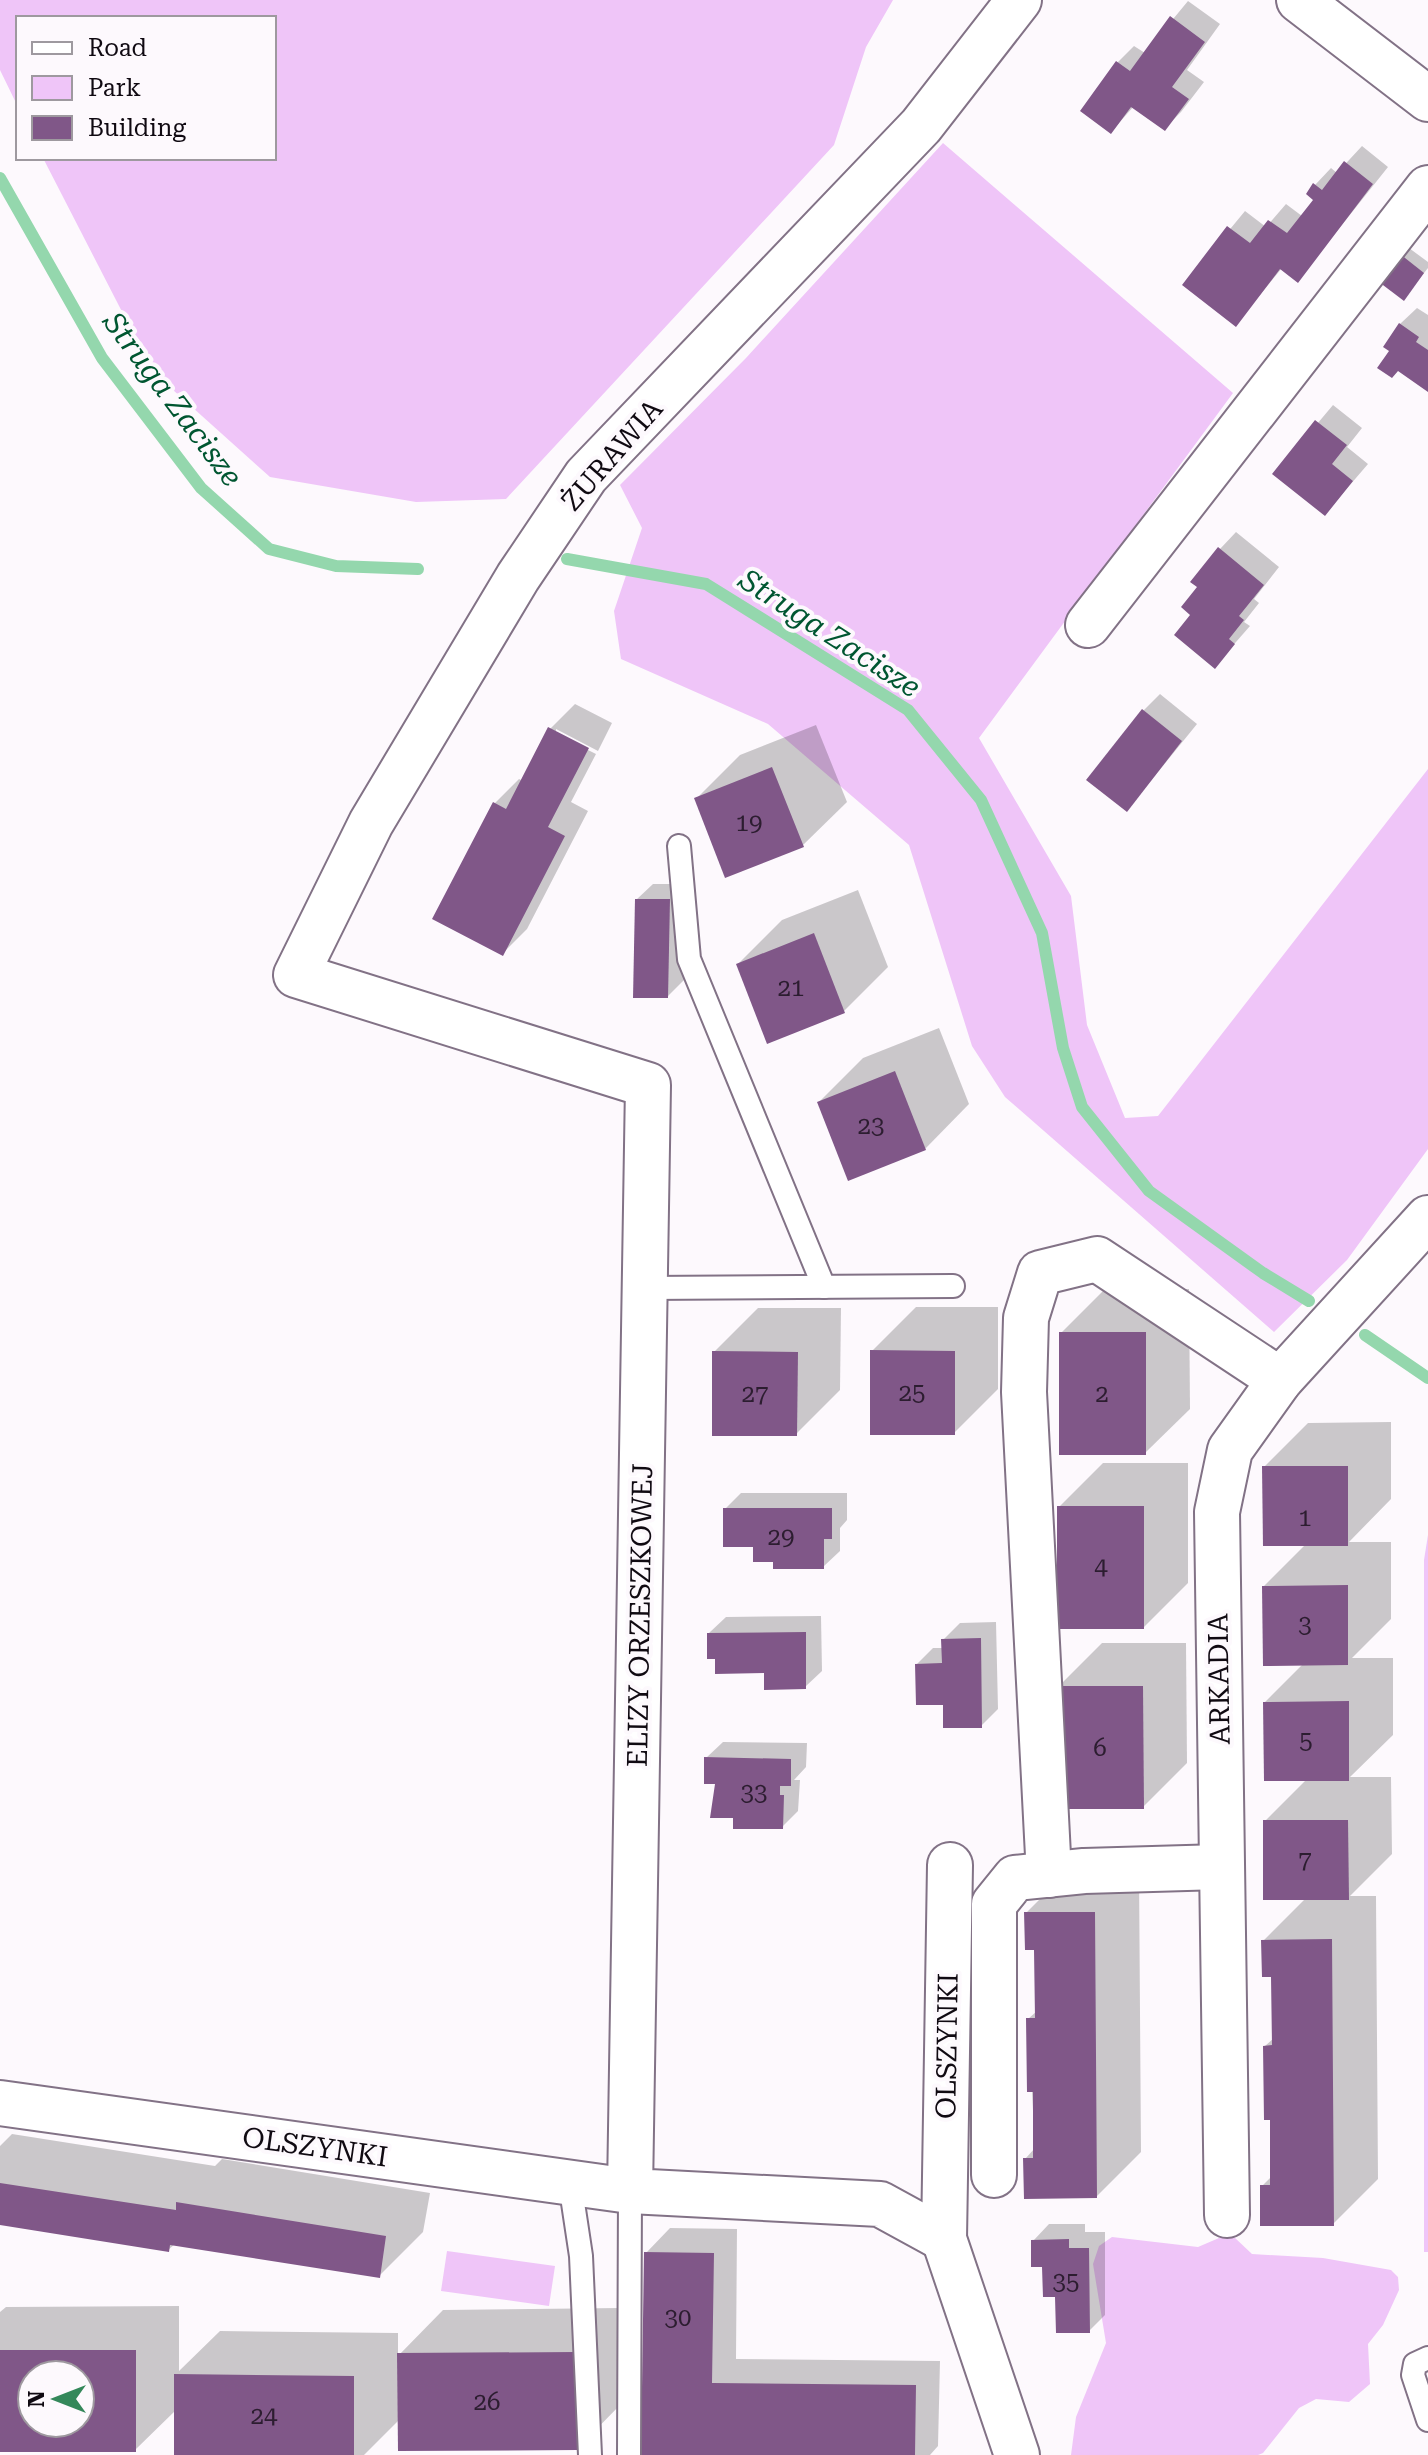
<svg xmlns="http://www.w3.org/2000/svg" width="1428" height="2455" viewBox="0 0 1428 2455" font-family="'Roboto Serif',serif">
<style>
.green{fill:#efc5f8}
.shadow{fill:#0003;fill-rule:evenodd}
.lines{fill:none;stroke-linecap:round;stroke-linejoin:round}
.stream{stroke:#94d7ad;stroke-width:12}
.building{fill:#805788;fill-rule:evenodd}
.service-casing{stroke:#827286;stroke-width:26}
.minor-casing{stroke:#827286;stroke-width:48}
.service{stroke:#fff;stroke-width:22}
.minor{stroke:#fff;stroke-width:44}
.labels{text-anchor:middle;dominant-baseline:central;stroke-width:8;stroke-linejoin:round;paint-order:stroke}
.number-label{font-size:24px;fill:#2c1d30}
.street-label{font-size:28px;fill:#100a12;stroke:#fdf9fd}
.water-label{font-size:30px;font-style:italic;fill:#005631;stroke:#fdf9fd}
</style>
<rect width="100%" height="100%" fill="#fdf9fd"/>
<g class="green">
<path d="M0,0H893L866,47L834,145L506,499L416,502L270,477L153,372L43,158H274V18H18V107L0,70Z"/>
<path d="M943,143L1233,393L979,738L1071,896L1087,1025L1125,1118L1158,1116L1428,769V1149L1347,1260L1274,1332L1005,1097L972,1046L909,845L768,724L621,659L614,611L642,528L620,485L746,358Z"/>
<path d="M1428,1535V2252H1424V1560Z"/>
<path d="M1112,2237L1198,2247L1219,2238L1234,2237L1252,2254L1323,2258L1391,2270L1398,2277L1399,2290L1383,2325L1368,2344L1370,2384L1349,2402L1316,2399L1299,2408L1263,2453L1258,2455H1071L1076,2417L1106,2343L1093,2264L1099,2246Z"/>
<path d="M447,2251L555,2266L549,2306L441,2291Z"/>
</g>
<g class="shadow">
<path d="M1188,1L1220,24L1187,70L1204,82L1181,112L1164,129L1134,106L1111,132L1083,111L1118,62L1134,46L1145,53Z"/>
<path d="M1362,146L1388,167L1298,280L1282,268L1236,324L1184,285L1245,211L1266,227L1286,204L1302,216L1316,199L1315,185L1331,168L1337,173Z"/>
<path d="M1409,248L1428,262V268L1404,298L1402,256Z"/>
<path d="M1417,308L1428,315V390L1392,351L1400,324Z"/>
<path d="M1333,405L1362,428L1347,447L1368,464L1325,514L1275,474Z"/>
<path d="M1236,532L1279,567L1254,599L1259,603L1244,622L1250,626L1215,666L1193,615L1199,587L1220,549Z"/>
<path d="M1160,694L1197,724L1127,810L1143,711Z"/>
<path d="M575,704L612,723L598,751L556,729V734L596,754L571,802L588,811L527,929L502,954L495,803L519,779L523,781L550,729Z"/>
<path d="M816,725L847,802L802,846L696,799L740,755Z"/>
<path d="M653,884H685L684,980L668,996L636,900Z"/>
<path d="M858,890L888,967L844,1011L768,1041L738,964L782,920Z"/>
<path d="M939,1028L969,1104L925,1149L819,1102L863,1058Z"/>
<path d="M1105,1289H1189L1190,1409L1145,1453L1061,1333Z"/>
<path d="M916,1307H998V1389L954,1433L872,1351Z"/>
<path d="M758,1308H841L840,1390L796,1434L714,1352Z"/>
<path d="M1391,1422V1499L1349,1542H1391V1619L1352,1658H1393V1735L1350,1777H1391L1392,1854L1350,1896H1376L1378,2179L1333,2224L1262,2186L1272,2176V2118L1265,2046L1274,2038L1273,1975L1263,1941L1306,1898L1265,1821L1307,1779L1265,1702L1304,1663L1264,1586L1306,1544L1264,1467L1308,1423Z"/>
<path d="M1103,1463H1188V1583L1144,1627L1059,1507Z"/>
<path d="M741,1493H847V1520L840,1528V1551L823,1567L775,1560L755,1545L725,1509Z"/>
<path d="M821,1616L822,1671L805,1687L717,1657L709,1633L726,1617Z"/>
<path d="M996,1622L998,1709L981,1726L945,1703L917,1664L933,1648H944L943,1640L960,1623Z"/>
<path d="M1102,1643H1186L1187,1763L1143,1807L1058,1687Z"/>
<path d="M723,1742L807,1743L806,1767L794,1780H800L798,1811L782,1827L735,1816L706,1758Z"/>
<path d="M1070,1869H1139L1141,2152L1097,2196L1025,2159L1035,2148L1028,2019L1037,2011L1036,1948L1026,1913Z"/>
<path d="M12,2134L215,2166L222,2159L430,2193L423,2232L379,2276L175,2244L168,2250L0,2223V2146Z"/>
<path d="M1049,2224H1085V2232H1105V2315L1089,2331L1057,2295L1033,2241Z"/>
<path d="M670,2228L737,2229L736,2359L940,2361L938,2446L930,2455H643L646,2253Z"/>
<path d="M179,2306V2371L220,2331L398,2333V2356L443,2310L620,2308L622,2403L578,2448L399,2420L364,2455H176V2410L135,2450H0V2312L6,2307ZM32,2375H80V2423H32Z"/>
</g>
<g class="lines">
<g class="stream">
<path d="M0,178L102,358L201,488L269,549L336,566L418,569"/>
<path d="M567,559L706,584L908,710L981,800L1042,933L1063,1048L1082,1107L1149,1191L1263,1273L1309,1301"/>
<path d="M1365,1335L1428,1378"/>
</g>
</g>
<g class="building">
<path d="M1170,16L1205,42L1172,87L1189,99L1165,131L1131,107L1111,134L1080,111L1116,61L1130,71Z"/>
<path d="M1344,161L1373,184L1298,283L1280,269L1236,327L1182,285L1227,226L1250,243L1268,220L1287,233L1313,200L1306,194L1313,183L1322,190Z"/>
<path d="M1400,254L1424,273L1404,301L1379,282Z"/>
<path d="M1399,323L1419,337L1416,342L1428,350V392L1398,371L1392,378L1377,368L1389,351L1383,347Z"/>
<path d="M1315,420L1347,445L1332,464L1353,481L1325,516L1272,474Z"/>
<path d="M1218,547L1264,585L1239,616L1244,620L1229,639L1235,644L1215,669L1174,635L1190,615L1181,607L1197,587L1190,582Z"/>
<path d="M1142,709L1182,741L1127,812L1086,780Z"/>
<path d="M548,727L589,748L548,827L565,836L503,956L432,919L493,802L506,809Z"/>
<path d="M772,767L804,847L725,878L694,798Z"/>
<path d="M635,899H670L668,998H633Z"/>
<path d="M814,933L845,1013L767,1044L736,964Z"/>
<path d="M895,1071L926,1150L848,1181L817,1102Z"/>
<rect x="1059" y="1332" width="87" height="123"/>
<path d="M870,1350L955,1351V1435H870Z"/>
<path d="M712,1351L798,1352L797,1436H712Z"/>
<path d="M1262,1466H1348V1546H1263Z"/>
<rect x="1057" y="1506" width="87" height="123"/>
<path d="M723,1508H832V1539H824V1569H773V1562H753V1547H723Z"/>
<path d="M1348,1585V1665L1263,1666L1262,1586Z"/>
<path d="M806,1632V1689L764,1690V1673L715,1674V1659H707V1633Z"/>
<path d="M981,1638L982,1728H943V1705H916L915,1664L942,1663L941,1639Z"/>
<path d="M1056,1686H1143L1144,1809H1056Z"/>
<path d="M1349,1701V1781H1264L1263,1702Z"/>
<path d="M704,1757L791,1759V1786H780V1795H784L783,1829H733V1818H710L715,1784H704Z"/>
<path d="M1263,1820H1348L1349,1900H1263Z"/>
<path d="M1024,1912H1095L1097,2198L1024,2199L1023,2158H1033V2092H1027L1026,2018H1035L1034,1950H1025Z"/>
<path d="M1332,1939L1334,2226H1260V2185H1270V2120H1264L1263,2046L1272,2045L1271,1977H1262L1261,1940Z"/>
<path d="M0,2183L176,2210V2202L386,2236L380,2278L170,2245L169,2252L0,2225Z"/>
<path d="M1069,2239V2248H1089L1090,2333H1056L1055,2297H1043L1042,2267H1031V2240Z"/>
<path d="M644,2252L714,2253L712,2383L916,2385L915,2455H641Z"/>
<path d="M0,2350H136V2452H0ZM32,2375H80V2423H32Z"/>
<path d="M577,2352L578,2450L398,2451L397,2353Z"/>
<path d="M174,2374L354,2376V2455H174Z"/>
</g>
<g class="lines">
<g class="service-casing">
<g id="service">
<path d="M679,846L689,959L824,1287"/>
<path d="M646,1288L953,1286"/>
<path d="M570,2183L581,2256L590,2455"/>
<path d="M1428,2358L1415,2364L1413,2375L1428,2420"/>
<path d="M629,2455L630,2191"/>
</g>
</g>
<g class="minor-casing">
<g id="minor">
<path d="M1299,0L1428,99"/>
<path d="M1088,625L1428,188"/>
<path d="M950,1865L944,2239L1017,2455"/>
<path d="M1049,1875L1024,1392L1026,1318L1040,1273L1097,1259L1280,1380"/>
<path d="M0,2103L630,2191"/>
<path d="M994,2175V1904L1015,1878L1084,1871L1221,1867"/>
<path d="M1227,2215L1217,1512L1230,1450L1280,1380L1428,1218"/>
<path d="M944,2239L880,2204L630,2191L648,1085L296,975L371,823L518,577L586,476L921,126L1019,0"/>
</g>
</g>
<use href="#service" class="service"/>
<use href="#minor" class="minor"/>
</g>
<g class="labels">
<g class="number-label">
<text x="749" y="823">19</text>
<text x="791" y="988">21</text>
<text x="871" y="1126">23</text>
<text x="912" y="1393">25</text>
<text x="755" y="1394">27</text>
<text x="1102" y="1394">2</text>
<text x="1305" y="1518">1</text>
<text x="781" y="1537">29</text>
<text x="1101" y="1567">4</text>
<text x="1305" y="1625">3</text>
<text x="1306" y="1741">5</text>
<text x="1100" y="1748">6</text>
<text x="754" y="1793">33</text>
<text x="1305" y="1860">7</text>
<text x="1066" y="2282">35</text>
<text x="678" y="2318">30</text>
<text x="487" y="2402">26</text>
<text x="264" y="2416">24</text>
</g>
<g class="street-label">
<text transform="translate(612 455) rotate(-49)">ŻURAWIA</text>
<text transform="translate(640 1615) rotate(-89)">ELIZY ORZESZKOWEJ</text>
<text transform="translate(1219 1679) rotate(-91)">ARKADIA</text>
<text transform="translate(947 2046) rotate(-89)">OLSZYNKI</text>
<text transform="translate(315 2147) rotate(8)">OLSZYNKI</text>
</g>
<g class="water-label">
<text transform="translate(173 399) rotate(53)">Struga Zacisze</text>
<text transform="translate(830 633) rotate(33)">Struga Zacisze</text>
</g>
</g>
<rect x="16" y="16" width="260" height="144" fill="#fdf9fd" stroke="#9e999f" stroke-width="2"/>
<rect x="32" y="42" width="40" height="12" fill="#ffffff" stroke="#9e999f" stroke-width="2"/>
<text x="88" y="56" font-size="24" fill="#100a12">Road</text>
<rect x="32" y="76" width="40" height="24" fill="#efc5f8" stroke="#9e999f" stroke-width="2"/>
<text x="88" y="96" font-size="24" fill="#100a12">Park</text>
<rect x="32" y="116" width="40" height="24" fill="#805788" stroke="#9e999f" stroke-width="2"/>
<text x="88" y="136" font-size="24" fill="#100a12">Building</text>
<g transform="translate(56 2399) rotate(270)"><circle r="38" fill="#fdf9fd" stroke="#9e999f" stroke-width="2"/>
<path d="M0-6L14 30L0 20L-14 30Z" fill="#34885a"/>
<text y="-12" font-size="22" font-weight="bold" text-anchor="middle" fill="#100a12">N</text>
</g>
</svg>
